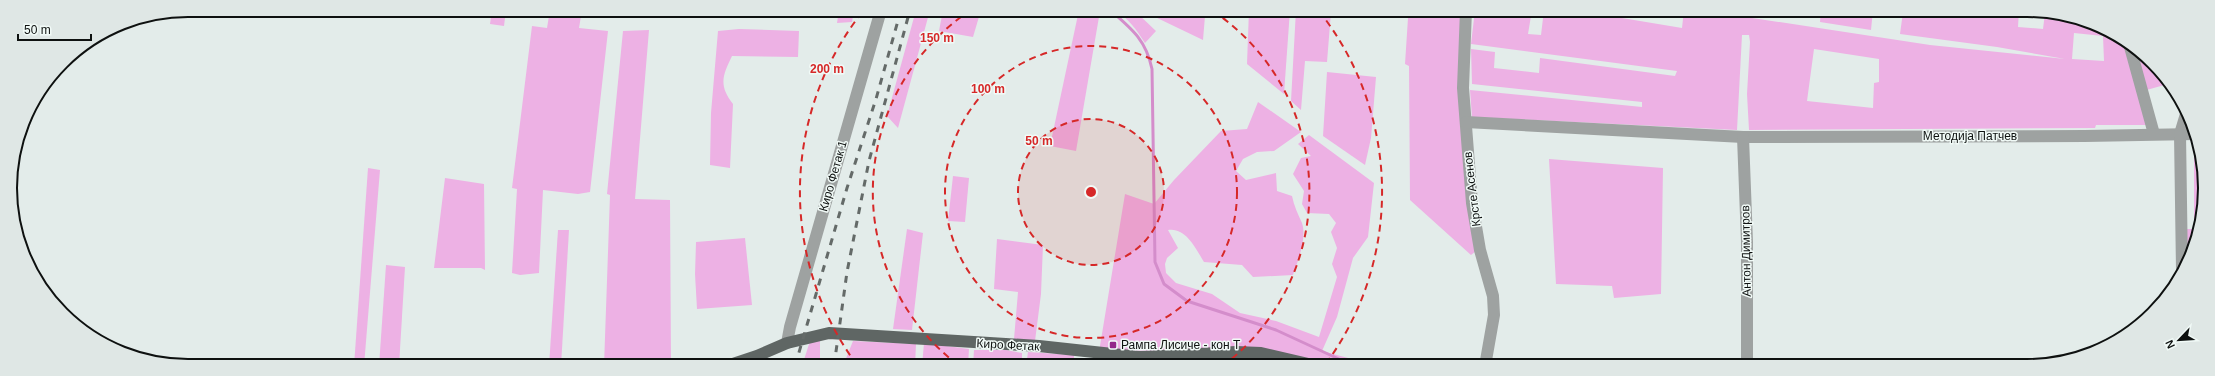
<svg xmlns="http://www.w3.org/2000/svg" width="2215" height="376" viewBox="0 0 2215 376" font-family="Arial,sans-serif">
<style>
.green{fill:#edb1e4;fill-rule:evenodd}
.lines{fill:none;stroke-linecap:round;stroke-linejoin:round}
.stream{stroke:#d48dcb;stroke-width:3}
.minor{stroke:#9ea2a1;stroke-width:12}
.major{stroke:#5f6664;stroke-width:12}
.rail{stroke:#646a68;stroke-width:3;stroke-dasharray:7 7;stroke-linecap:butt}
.ring{fill:none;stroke:#d62828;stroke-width:2;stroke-dasharray:7 5}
.poi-dot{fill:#93288a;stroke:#f1faf7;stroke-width:1.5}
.labels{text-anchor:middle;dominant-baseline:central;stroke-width:3;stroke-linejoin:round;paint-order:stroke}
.street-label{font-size:12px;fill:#0e1110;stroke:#f1faf7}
.poi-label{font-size:12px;fill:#0e1110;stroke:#f1faf7;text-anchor:start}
.rim{fill:none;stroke:#0e1110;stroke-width:2}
.centre{fill:#d62828;stroke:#f1faf7;stroke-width:2}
.ring-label{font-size:12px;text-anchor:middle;font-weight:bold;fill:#d62828;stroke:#f1faf7;stroke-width:3;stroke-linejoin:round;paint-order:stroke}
</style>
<rect width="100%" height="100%" fill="#e3ecea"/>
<g class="green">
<path d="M492,10H506L504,26L490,24Z"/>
<path d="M550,10H582L579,28L608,31L590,192L578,194L543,190L539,273L520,275L512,273L517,189L512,188L532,26L547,28Z"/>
<path d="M839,10H854L852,22L837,23Z"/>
<path d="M916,10H930L898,128L887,116Z"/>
<path d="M943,10H981L973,37L939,31Z"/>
<path d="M1079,10L1100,11L1076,151L1050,146Z"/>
<path d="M1115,10C1138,10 1140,16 1156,31L1145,43C1136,29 1129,19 1115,10Z"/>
<path d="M1153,10H1227L1226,19L1205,16L1203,40L1153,16Z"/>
<path d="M1249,10H1290L1284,94L1247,64Z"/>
<path d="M1296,10H1464L1476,251L1471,255L1410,200L1409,66L1405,64L1408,18L1331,12L1327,62L1305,61L1301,110L1291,101Z"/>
<path d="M1475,10H1532L1528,34L1541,35L1544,10H1574L1682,28L1684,10H1700L1930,45L2065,59L1997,47L1900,34L1903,12L1889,10H2019L2018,27L2043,29L2045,13L2106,28L2161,71L2168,84L2143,91L2146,125H2096L2095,128L1749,130L1747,94L1750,42L1749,35H1742L1737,130L1472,117L1470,90L1642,107V102L1472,84L1471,49L1495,52L1494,68L1539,73L1540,58L1675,76L1677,71L1471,44ZM2074,33L2103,36L2104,61L2072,59ZM1814,49L1879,59V82L1874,83L1873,108L1807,101Z"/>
<path d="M1821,10H1873L1871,30L1820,22Z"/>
<path d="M739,29L799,31L798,57L732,56C723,75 718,85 733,104L730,168L710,165L711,113L718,31Z"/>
<path d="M649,30L635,199L670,200L671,365L604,366L610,195L607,194L623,31Z"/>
<path d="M1327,72L1376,77L1371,138L1365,165L1323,136Z"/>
<path d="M1258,102L1301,132L1274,151L1257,152L1243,159L1236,171L1246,180L1276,173L1277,191L1292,196C1294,206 1298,214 1302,223C1307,238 1298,261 1293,275L1253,277L1242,265L1204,262C1196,249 1186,227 1168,230L1178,248L1167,258L1165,264L1166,273L1176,283L1212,294L1240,313L1276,321L1319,337L1337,277L1332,264L1337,248L1331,232L1336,223L1329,214L1307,213L1302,204L1304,191L1293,174L1301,158L1311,156L1298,144L1309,135L1374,183L1368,237L1353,258L1337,317L1322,351L1378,366H1330L1273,354L1099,352L1125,194L1154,204L1174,180L1221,131L1247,129Z"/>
<path d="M2197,144L2205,200L2192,253L2182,254V229H2194V147Z"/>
<path d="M1549,159L1663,168L1661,294L1614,298L1612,286L1556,284Z"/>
<path d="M368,168L380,170L364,366H354Z"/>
<path d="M953,176L969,178L965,222L948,221Z"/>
<path d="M445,178L484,184L485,270L481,268H434Z"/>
<path d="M907,229L923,233L912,330L893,329Z"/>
<path d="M558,230H569L561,366H549Z"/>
<path d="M745,238L752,305L697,309L695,274L696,242Z"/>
<path d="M997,239L1043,245L1041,294L1035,341L1014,339L1018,292L994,289Z"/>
<path d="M386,265L405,267L399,366H379Z"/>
<path d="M820,340V366H802L810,341Z"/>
<path d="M853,341L916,344L915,366H843Z"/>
<path d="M924,343L969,349L968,366H922Z"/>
<path d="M974,350H1006L1022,353V366H973Z"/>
<path d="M1028,352L1074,355V366H1026Z"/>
<path d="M1226,357L1254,359L1280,366H1198V361Z"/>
<path d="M1114,360L1144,363L1194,361V366H1114Z"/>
</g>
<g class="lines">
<path class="stream" d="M1110,10C1132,29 1146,40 1152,69L1155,262L1164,284L1187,301L1276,330L1354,366"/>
<g class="minor">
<path d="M1466,10L1463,88L1472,203L1480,250L1493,296L1494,315L1485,366"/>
<path d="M2130,47L2154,134"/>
<path d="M1466,122L1743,137L2085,136L2196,134"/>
<path d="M1743,137L1747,242V366"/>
<path d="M2182,270L2180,134L2186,114"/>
<path d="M787,343L790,327L881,10"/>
</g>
<path class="major" d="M727,366L757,356L787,343L829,333L1039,346L1140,357L1236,352L1261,353L1317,366"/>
<g class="rail">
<path d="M795,366L847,188L876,99L901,10"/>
<path d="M834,366L847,272L869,161L910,10"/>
</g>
</g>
<circle cx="1091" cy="192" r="73" fill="#d62828" fill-opacity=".12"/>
<g class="ring">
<circle cx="1091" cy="192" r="73"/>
<circle cx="1091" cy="192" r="146"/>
<path d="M958 365A218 218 0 0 1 971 10M1213 11A218 218 0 0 1 1224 365"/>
<path d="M857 365A291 291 0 0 1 863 11M1319 11A291 291 0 0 1 1325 365"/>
</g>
<rect class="poi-dot" x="1109" y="341" width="8" height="8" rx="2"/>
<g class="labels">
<g class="street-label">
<text x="1970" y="136">Методија Патчев</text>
<text transform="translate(833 176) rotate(-74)">Киро Фетак 1</text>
<text transform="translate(1472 189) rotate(-97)">Крсте Асенов</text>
<text transform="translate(1746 251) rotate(-91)">Антон Димитров</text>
<text transform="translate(1008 345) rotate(3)">Киро Фетак</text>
</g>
<g class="poi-label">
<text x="1121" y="345">Рампа Лисиче - кон Т</text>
</g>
</g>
<path d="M0 0H2215V376H0ZM188 17H2027A171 171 0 0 1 2198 188V188A171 171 0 0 1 2027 359H188A171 171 0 0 1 17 188V188A171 171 0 0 1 188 17Z" fill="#dfe7e5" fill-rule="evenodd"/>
<path class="rim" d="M188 17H2027A171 171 0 0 1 2198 188V188A171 171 0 0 1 2027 359H188A171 171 0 0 1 17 188V188A171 171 0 0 1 188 17Z"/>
<circle cx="1091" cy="192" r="6" class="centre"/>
<g class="ring-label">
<text x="937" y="42">150 m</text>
<text x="827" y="73">200 m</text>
<text x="988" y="93">100 m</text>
<text x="1039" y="145">50 m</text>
</g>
<g transform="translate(2179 340) rotate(245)" stroke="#f1faf7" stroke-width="3" paint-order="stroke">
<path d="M0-3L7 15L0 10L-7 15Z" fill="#0e1110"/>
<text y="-6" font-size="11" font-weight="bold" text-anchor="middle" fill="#0e1110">N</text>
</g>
<path d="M18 34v6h73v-6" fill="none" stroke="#0e1110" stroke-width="2"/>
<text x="24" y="34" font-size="12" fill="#0e1110" stroke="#f1faf7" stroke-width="3" paint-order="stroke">50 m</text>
</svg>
